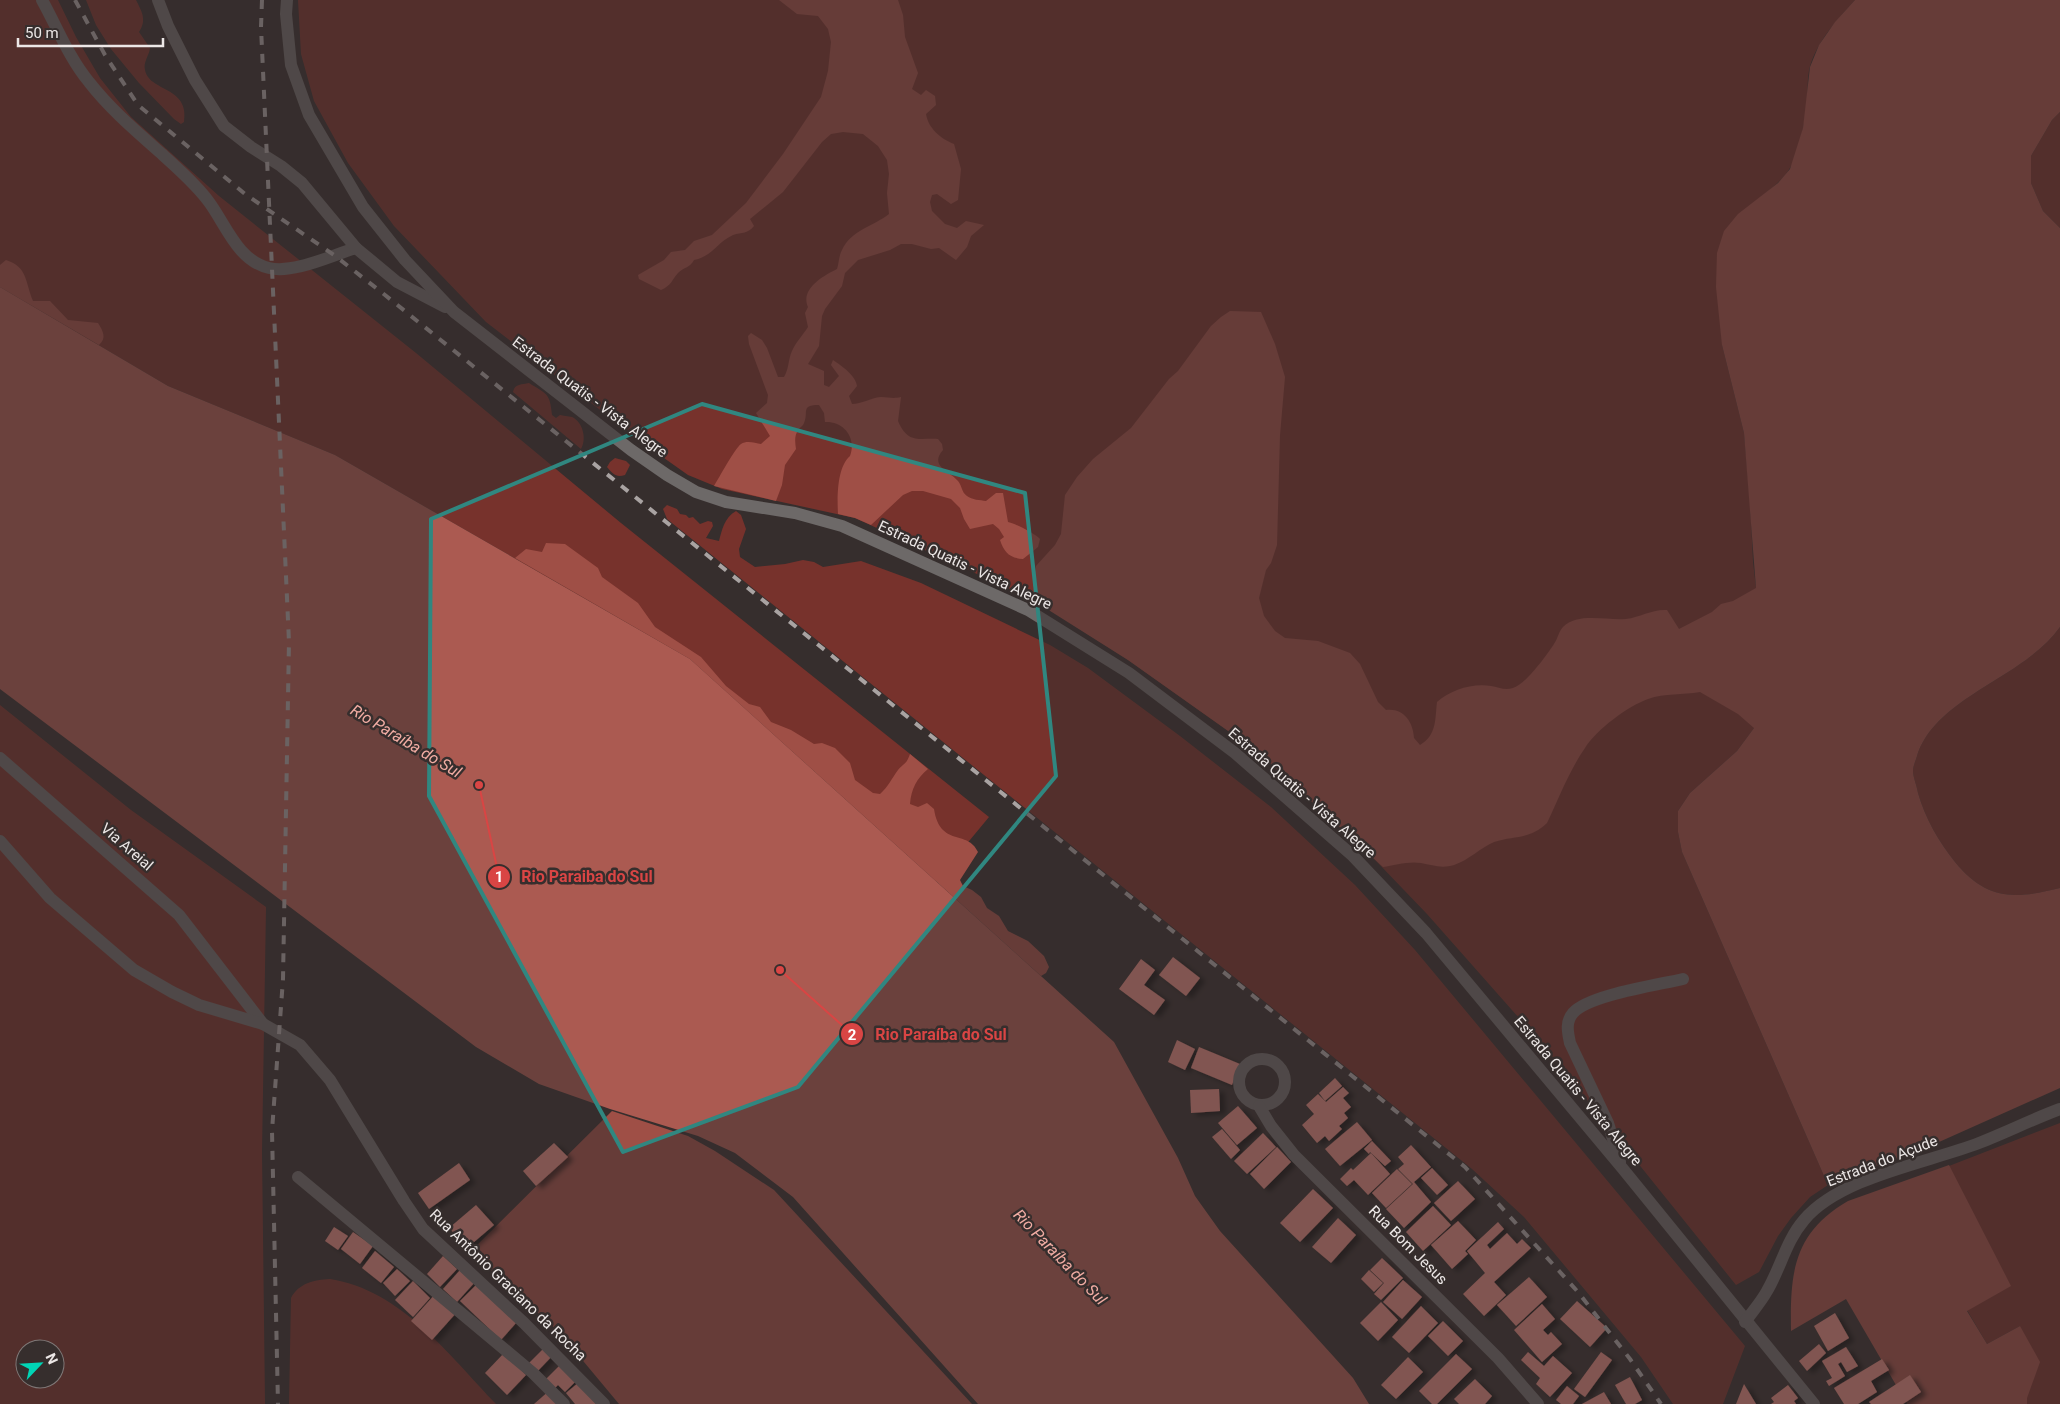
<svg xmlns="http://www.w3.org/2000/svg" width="2060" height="1404" viewBox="0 0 2060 1404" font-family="Roboto,sans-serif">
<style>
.green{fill:#77322c;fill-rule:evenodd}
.forest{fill:#9f4f46}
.water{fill:#ab5a51}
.building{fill:#dc857b;filter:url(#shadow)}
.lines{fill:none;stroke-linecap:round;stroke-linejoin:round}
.minor{stroke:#6d6968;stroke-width:12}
.rail{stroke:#a9a3a2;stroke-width:4;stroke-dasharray:9 9;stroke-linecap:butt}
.marked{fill:none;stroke:#308780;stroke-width:4;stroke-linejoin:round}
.labels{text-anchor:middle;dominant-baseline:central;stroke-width:5;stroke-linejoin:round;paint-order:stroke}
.street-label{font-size:15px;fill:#ece7e6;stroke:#362e2d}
.water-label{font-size:16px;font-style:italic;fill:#f1aca3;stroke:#362e2d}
.leader{fill:none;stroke:#d94544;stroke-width:2}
.callout-dot{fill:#d94544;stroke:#362e2d;stroke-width:2}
.mark-label{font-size:15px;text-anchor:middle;font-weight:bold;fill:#fff}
.callout-label{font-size:16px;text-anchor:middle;font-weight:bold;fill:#d94544;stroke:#362e2d;stroke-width:5;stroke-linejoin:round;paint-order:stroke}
</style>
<defs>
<filter id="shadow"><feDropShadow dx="5.5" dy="3" stdDeviation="2.5" flood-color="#0009"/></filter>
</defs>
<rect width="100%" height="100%" fill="#362e2d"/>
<g class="green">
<path d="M0,0H58L76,37L100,78L131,117L219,196L416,353L621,523L989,817L936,881L690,659L335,455L168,386L0,287Z"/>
<path d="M86,0H136C142,12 147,20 139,32L150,48C149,56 143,62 145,70C149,92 190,86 184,122L181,124L174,119L139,83L111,49L96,25Z"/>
<path d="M298,0H1855C1837,20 1818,40 1810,66C1807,77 1808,89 1807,101C1805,120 1800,155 1788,171C1781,181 1771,189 1761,197L1722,345L1744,433L1750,501L1753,562L1756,588L1754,728L1737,751L1690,793L1678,811V832L1682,852L1828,1185L1810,1197L1791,1218L1778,1236L1759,1272L1736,1285L1542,1044L1427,914L1330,813L1255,750L1128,660L1034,600L855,518L722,489L688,475L647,446L486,322L394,226L348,163L314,101L301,54Z"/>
<path d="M2060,112V228L2043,211L2031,183V156L2052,120Z"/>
<path d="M529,383C546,394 550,392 552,415L556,418L560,415C563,416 568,416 572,417C583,422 587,439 581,449L513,392C515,383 522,385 529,383Z"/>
<path d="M615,458L626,461L630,465L625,475C616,478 613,474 607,467L610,462Z"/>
<path d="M667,505L677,509L680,514L686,515L689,518L693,517L700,524L708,521L712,522L713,526L706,538L719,541C722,530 724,518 736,511L741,515L746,529L739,549L740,557L755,567L785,564L803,560L814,562L823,567L861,561L921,583L1050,645L1088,668L1180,736L1271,807L1355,885L1415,950L1745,1346L1723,1404H1673L1641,1357L1524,1217L1472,1169L667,519L663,509Z"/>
<path d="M2060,627V888C2015,899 1987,901 1955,862C1939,842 1925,818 1918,793C1917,786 1913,777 1913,771C1913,766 1916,760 1917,756C1936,696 2023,679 2060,627Z"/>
<path d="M0,705L131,810L266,907L262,1152L265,1404H0ZM25,1349H55V1379H25Z"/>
<path d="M2060,1123V1404H2027L2020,1326L1987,1344L1967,1310L1949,1166Z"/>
<path d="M330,1279C401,1290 449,1355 496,1404H289L291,1298C299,1283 314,1280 330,1279Z"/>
</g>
<g class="forest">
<path d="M779,0H898L903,15L905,37L918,73L912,89L921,95L926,90L935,96L936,105L926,114C928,128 941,139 954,144L961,169L958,200L951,204L937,194L932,195L930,202L932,211L945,224L957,228L966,221L984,225L971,236L967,247L956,260L939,248L931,249L912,244H901L890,250L858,260L845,273L842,286L825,309L822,316L819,346L808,364L824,371V385L829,387L839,376L831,365L833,360C842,366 856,376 857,386L849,396L852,404C862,404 870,398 881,397C888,397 893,399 901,397L898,421C908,444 918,438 938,439L942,444L943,450C929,466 949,471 957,480C962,484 961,492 967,496C972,500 980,500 986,501L996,493H1003L1008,522C1014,523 1036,534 1040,539L1038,547L1023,559C1009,558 1004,552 1000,540L1004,537L999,529L993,524L970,529L964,519L960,508L951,499L923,491H912L903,495L871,525L855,518L838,514C837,497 837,467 850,456C857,437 843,421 825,422L824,413L819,405C800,405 809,412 804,423C803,426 800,427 799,429C794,435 795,442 796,449L785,465L782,485L776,501L714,486C719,478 735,448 741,444C747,440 755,443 761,444L770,436L756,413L767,403L768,395L749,344L748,336L751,333L762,340L767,348L778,377H784C789,369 788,360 792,351C796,342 803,335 808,327L805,313L808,307C800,289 823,276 837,269C839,263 839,255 842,250C851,230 874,226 889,214L887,193L889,174L887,160L878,146L863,134L843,132L831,134L822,142L783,192L750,219L754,226C748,234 742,232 733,235C716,243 713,256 694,260C690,268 684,267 678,273C671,281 672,285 661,290L639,279L638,275L664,260L671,252L685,250L694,241L712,235L746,203L783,154L821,97L828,71L831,42L828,29L818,16L797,14Z"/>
<path d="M1855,0H2060V112L2052,120L2031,156V183L2043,211L2060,228V627C2023,679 1936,696 1917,756C1916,760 1913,766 1913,771C1913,777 1917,786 1918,793C1925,818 1939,842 1955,862C1987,901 2015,899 2060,888V1088L1939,1142L1828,1185L1682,852L1678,832V811L1690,793L1737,751L1754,728L1738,714L1700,692C1682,695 1665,693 1648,699C1628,706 1596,730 1585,748C1569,771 1559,798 1547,823C1529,840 1515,835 1494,842C1480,848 1469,860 1454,865C1441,869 1433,865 1421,863C1409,861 1394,865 1383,867L1255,750L1128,660L1047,609L1036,595L1033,583L1036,566L1055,545L1061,534L1065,495L1077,477L1093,459L1131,428L1169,379L1178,371L1211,326L1221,317L1230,311L1261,312L1275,344L1285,377L1280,435L1277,545L1271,563L1266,570L1259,598L1264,616L1275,631L1285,638L1318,641L1350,653L1360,664L1378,702L1386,710C1404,708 1413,722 1414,738L1420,745C1437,735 1435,719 1437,702C1451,690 1472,683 1491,686C1498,687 1505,691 1513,688C1525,685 1547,655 1554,644C1558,638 1559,631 1563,627C1578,612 1607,621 1626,619C1641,617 1652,609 1667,610L1679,629L1712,612L1721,604L1733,601L1756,588L1744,433L1722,345L1716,287L1717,253L1724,231L1738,214L1778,183L1790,169L1803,128L1810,67L1819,45L1835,22Z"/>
<path d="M6,260C28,267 25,282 33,301H50L68,320L98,323C103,331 107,338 99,345L0,287V265Z"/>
<path d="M546,543L565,544L598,568L602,577L638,603L655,627L701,657L726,686L749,704L760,707L771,722L791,730L814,744L822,743L835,748L850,763L855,780L873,793L880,794C888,787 892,778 898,770C905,762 906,765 910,754L928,769C917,778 911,789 910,804L918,807L927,803L934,809C940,848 968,829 978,852L960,880L963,886L972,890L981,897L987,908L999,916L1008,931L1028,941L1044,956L1049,967L1046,973L1041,976L690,659L515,558L526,549L542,552Z"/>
<path d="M612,1111L688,1136L715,1151L774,1190L972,1404H619L559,1332L494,1274L472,1250Z"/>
<path d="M1949,1165L2011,1286L1967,1311L1987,1344L2020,1326L2040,1362L2027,1398V1404H1907L1846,1299L1791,1331C1790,1273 1793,1233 1848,1201Z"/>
</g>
<path class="water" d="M0,287L168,386L335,455L690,659L1114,1042L1178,1158L1195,1196L1220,1231L1353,1378L1369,1404H978L793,1197L735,1153L698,1136L610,1109L539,1084L476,1047L0,689Z"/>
<g class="building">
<path d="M1173,957L1200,978L1186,996L1159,975Z"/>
<path d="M1141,959L1155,970L1144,985L1165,1000L1154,1015L1119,989Z"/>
<path d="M1177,1040L1195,1049L1185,1070L1168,1062Z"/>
<path d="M1199,1047L1240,1064L1232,1085L1191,1068Z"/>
<path d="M1335,1078L1342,1086L1325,1101L1319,1093Z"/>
<path d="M1343,1087L1349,1093L1343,1098L1351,1107L1344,1113L1348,1118L1339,1126L1342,1129L1329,1141L1325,1136L1317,1143L1302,1125L1314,1114L1306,1105L1318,1094L1326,1102Z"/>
<path d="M1219,1089L1220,1111L1191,1113L1190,1090Z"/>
<path d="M1238,1106L1257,1128L1237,1145L1218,1123Z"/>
<path d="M1357,1122L1372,1140L1340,1166L1325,1149Z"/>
<path d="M1222,1129L1240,1150L1231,1159L1212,1137Z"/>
<path d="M1263,1133L1276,1147L1247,1174L1234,1161Z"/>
<path d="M1372,1141L1391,1161L1385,1166L1370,1152L1369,1154L1364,1149Z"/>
<path d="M554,1143L568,1157L536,1186L523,1171Z"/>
<path d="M1411,1145L1431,1167L1414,1182L1431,1202L1404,1228L1386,1209L1413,1184L1398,1169L1404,1164L1398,1157Z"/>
<path d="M1277,1147L1291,1162L1264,1189L1250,1174Z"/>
<path d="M1371,1153L1390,1174L1368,1195L1354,1180L1347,1186L1340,1179L1351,1168L1353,1170Z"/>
<path d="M459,1163L470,1180L429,1209L418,1193Z"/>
<path d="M1432,1168L1448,1185L1437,1195L1421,1178Z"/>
<path d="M1397,1169L1412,1184L1386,1208L1372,1193Z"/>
<path d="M1458,1181L1475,1199L1451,1221L1434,1203Z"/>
<path d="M1313,1189L1333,1208L1300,1242L1280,1223Z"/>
<path d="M476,1205L494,1225L467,1248L449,1228Z"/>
<path d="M1433,1206L1451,1225L1423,1251L1406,1232Z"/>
<path d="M1338,1218L1356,1235L1331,1263L1312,1247Z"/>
<path d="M1458,1221L1476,1240L1465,1251L1468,1254L1452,1269L1431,1245Z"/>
<path d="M1498,1222L1504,1229L1487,1245L1490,1249L1507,1233L1517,1244L1522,1239L1531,1248L1494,1282L1506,1295L1484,1316L1463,1294L1485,1273L1467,1251Z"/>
<path d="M334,1227L348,1236L338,1250L325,1241Z"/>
<path d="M353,1232L373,1246L360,1264L341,1249Z"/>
<path d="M375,1251L394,1267L381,1283L362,1268Z"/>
<path d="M443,1256L457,1269L440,1287L427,1274Z"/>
<path d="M1382,1258L1403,1278L1381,1300L1374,1294L1384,1283L1370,1270Z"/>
<path d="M397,1269L410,1281L395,1296L383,1283Z"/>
<path d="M461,1269L475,1282L457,1302L443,1289Z"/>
<path d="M1369,1270L1383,1283L1374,1292L1361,1279Z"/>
<path d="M1529,1277L1547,1297L1516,1326L1497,1305Z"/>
<path d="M1403,1280L1422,1297L1402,1319L1383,1302Z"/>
<path d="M413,1281L430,1298L413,1317L395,1300Z"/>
<path d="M476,1285L516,1323L501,1340L460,1301Z"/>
<path d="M437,1292L457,1312L432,1340L411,1321Z"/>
<path d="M1577,1301L1607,1328L1590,1347L1560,1319Z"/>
<path d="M1381,1302L1398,1320L1378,1341L1360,1323Z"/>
<path d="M1542,1304L1555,1319L1543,1330L1548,1335L1551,1332L1562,1344L1542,1362L1514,1330Z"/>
<path d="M1421,1306L1438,1323L1409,1353L1392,1337Z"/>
<path d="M1835,1313L1849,1338L1828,1351L1814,1326Z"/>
<path d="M1443,1321L1463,1341L1448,1356L1428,1336Z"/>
<path d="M1819,1344L1826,1353L1807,1371L1799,1361Z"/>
<path d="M546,1346L554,1354L535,1374L527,1365Z"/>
<path d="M1846,1347L1858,1366L1847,1372L1841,1362L1838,1364L1845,1376L1829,1386L1826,1381L1832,1378L1822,1361Z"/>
<path d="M1528,1352L1544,1366L1553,1356L1572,1373L1550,1397L1536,1384L1540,1378L1521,1360Z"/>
<path d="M1601,1352L1612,1360L1585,1397L1574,1389Z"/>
<path d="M504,1353L526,1375L507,1395L485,1373Z"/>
<path d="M1456,1354L1472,1369L1437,1404H1432L1419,1391Z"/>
<path d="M1408,1357L1423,1372L1396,1399L1381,1385Z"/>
<path d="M1882,1359L1889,1370L1871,1381L1877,1392L1858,1404H1844L1834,1388Z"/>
<path d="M560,1365L576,1381L565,1392L558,1385L553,1390L544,1381Z"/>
<path d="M1910,1375L1921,1392L1903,1404H1871L1869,1402Z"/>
<path d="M1630,1377L1642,1400L1635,1404H1626L1615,1385Z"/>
<path d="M1475,1379L1492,1396L1485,1404H1459L1454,1399Z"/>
<path d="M578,1383L596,1404H575L566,1393Z"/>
<path d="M1744,1384L1756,1404H1736Z"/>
<path d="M1788,1385L1798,1398L1794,1401L1796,1404H1771L1774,1402L1771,1398Z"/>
<path d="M1567,1386L1579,1396L1573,1404H1561L1556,1400Z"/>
<path d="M550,1390L561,1404H534Z"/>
<path d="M1604,1392L1611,1404H1582Z"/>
</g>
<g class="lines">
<g class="minor">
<path d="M42,0C57,27 69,58 89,82C110,109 136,131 162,154C178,169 196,184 209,202C226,225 238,261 269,268C294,274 332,255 356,248"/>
<path d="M158,0L168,26L195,80L224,126L251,147L281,166L302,183L356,248L397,282L445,307"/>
<path d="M287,0L286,14L291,65L309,115L363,207L405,260L454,312L631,450L667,475L696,492L726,502L795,513L842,526L1028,610L1129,673L1235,753L1353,856L1426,933L1623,1169L1814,1404"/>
<path d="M0,758L179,915L263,1024"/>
<path d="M0,841L50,898L134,970L172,992L199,1005L263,1024L300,1045L330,1080L404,1201L423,1229L524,1323L604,1404"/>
<circle cx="1262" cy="1082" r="23"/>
<path d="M1259,1106L1271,1126L1294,1155L1498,1358L1538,1404"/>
<path d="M1620,1162L1608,1123L1570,1043C1568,1033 1565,1022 1573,1013C1589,995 1658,985 1683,979"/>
<path d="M298,1177L533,1373L564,1404"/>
<path d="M1745,1322C1752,1312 1761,1302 1767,1291C1781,1267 1786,1241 1804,1220C1840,1177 1927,1163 1979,1143C2007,1132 2033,1119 2060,1109"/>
</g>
<g class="rail">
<path d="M75,0L105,55L138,105L245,194L334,255L385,295L1465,1167L1578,1292L1630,1359L1661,1404"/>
<path d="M262,0L261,27L289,642L283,979L272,1131L278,1404"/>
</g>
</g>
<path d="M0 0H2060V1404H0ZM702,404L1025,493L1056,776L798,1087L623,1152L429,796L431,519Z" fill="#362e2d" fill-opacity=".55" fill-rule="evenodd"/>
<path class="marked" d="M702,404L1025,493L1056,776L798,1087L623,1152L429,796L431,519Z"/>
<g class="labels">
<g class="street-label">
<text transform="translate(590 397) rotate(37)">Estrada Quatis - Vista Alegre</text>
<text transform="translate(965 565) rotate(25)">Estrada Quatis - Vista Alegre</text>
<text transform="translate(1302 793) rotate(41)">Estrada Quatis - Vista Alegre</text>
<text transform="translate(127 847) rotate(41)">Via Areial</text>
<text transform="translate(1578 1091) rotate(50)">Estrada Quatis - Vista Alegre</text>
<text transform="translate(1882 1161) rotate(-21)">Estrada do Açude</text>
<text transform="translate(1408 1245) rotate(45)">Rua Bom Jesus</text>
<text transform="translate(508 1285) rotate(44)">Rua Antônio Graciano da Rocha</text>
</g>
<g class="water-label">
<text transform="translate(406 741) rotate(31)">Rio Paraíba do Sul</text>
<text transform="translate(1060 1257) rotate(46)">Rio Paraíba do Sul</text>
</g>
</g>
<path class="leader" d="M479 785L499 877M780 970L852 1034"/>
<g class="callout-dot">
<circle cx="479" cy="785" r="5"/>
<circle cx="780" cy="970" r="5"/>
<circle cx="499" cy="877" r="12"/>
<circle cx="852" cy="1034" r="12"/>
</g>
<g class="mark-label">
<text x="499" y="882">1</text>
<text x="852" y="1040">2</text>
</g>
<g class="callout-label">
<text x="587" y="882">Rio Paraiba do Sul</text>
<text x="941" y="1040">Rio Paraíba do Sul</text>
</g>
<g transform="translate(40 1364) rotate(65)"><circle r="24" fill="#362e2d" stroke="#7f7877"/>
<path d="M0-4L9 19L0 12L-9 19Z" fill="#01d5b6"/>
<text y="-8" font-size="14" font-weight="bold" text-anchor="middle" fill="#ece7e6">N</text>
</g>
<path d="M18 38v8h145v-8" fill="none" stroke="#ece7e6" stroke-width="2.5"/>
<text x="25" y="38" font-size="15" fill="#ece7e6" stroke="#362e2d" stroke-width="4" paint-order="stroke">50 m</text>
</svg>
